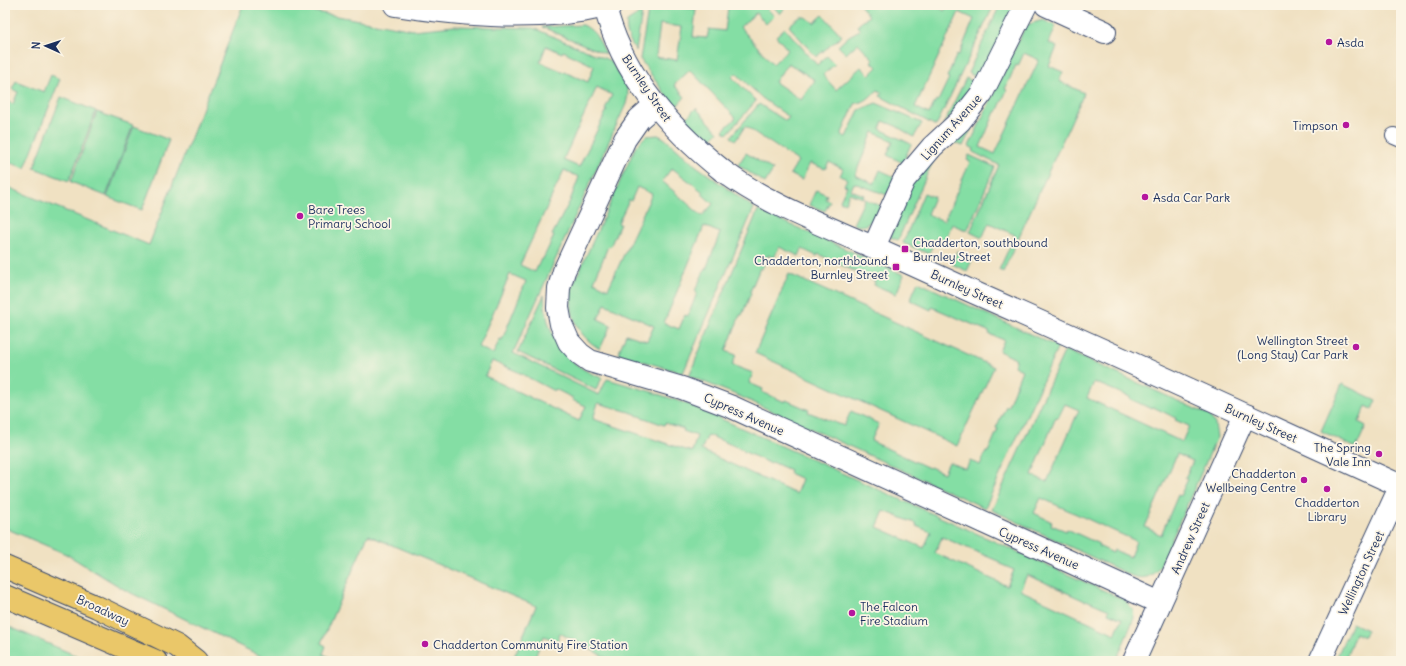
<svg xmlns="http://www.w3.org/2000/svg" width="1406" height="666" viewBox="0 0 1406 666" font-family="Delius,sans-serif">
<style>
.green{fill:#84dea4;stroke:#508681;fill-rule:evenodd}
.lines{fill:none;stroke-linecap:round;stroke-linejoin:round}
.pedestrian-casing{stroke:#3b4a6d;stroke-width:18}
.minor-casing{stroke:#3b4a6d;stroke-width:24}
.trunk-casing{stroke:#3b4a6d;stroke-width:24}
.pedestrian{stroke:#fff;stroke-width:16}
.minor{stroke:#fff;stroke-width:22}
.trunk{stroke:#eac769;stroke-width:22}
.poi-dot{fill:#b5179e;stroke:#fcf5e5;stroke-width:1.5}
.labels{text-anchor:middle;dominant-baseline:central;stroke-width:3.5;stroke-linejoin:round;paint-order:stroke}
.poi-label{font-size:12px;fill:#1b2f5e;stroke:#fcf5e5;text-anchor:start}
.street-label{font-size:12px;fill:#1b2f5e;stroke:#fcf5e5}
</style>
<rect width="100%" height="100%" fill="#fcf5e5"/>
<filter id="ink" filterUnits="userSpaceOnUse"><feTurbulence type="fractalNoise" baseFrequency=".025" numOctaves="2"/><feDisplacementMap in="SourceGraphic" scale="8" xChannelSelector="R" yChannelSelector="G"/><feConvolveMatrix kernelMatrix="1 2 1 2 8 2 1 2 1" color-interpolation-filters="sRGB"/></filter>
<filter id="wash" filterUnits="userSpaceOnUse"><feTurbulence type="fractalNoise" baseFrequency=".012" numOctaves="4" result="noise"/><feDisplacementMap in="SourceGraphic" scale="16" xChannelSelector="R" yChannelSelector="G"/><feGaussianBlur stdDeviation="0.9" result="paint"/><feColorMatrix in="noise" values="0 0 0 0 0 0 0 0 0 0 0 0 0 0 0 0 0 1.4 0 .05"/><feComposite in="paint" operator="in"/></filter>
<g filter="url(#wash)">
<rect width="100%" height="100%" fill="#f0e1c2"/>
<g class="green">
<path d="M243,5H291L310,11L413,30L454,26L533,28L611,61L627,88L628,95L626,104L513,353L599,395L607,379L652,392L690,405L1125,600L1133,610L1134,618L1116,661H612L560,633L557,641L544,636L533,661L513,659L536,606L368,535L321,643L326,646L323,654L338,661H271L125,590L66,554L5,528V186L149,245ZM546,46L562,53L563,51L594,66L588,82L540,62ZM597,87L612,95L605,109L607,110L579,167L563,160ZM564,170L579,177L570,201L552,235L554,236L543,259H541L535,272L520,265ZM510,274L526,281L502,340L500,339L493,354L478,347ZM492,361L516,371L554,391L555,389L573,398L572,400L586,406L579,421L485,376ZM598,403L636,414V415L664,425L665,423L684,429L683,431L697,436L692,452L593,419ZM708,435L744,450L743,451L771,464L772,462L790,470L789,473L802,479L796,494L701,450ZM884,511L917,524L916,526L931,532L924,548L877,527ZM942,537L1000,562V564L1014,570L1007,586L935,553ZM1027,575L1063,590V591L1085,601L1086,600L1109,610L1108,613L1122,619L1115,634L1020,590Z"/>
<path d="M662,5H687V8L696,9L693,37L707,38L709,29L725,31L728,7L711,5H764L774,16L766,24L756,13L740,27L773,64L788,50L776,36L785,28L817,65L827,56L835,64L823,75L836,90L861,67L869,75L877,67L871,61L873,59L858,43L846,54L838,46L849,36L860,30L857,26L869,16L860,5H937L944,11L948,5L954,9L957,5H994L936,126L880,96L882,93L878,90L866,100L855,104L841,135L846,137L859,110L876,103L922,123L914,137L896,126L883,121L880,129L911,144L903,163L887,155L893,141L873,132L855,175L874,184L880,170L895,177L887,195L854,183L851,190L864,195L863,198L849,193L845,203L840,201L847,186L844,185L847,179L840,176L843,169L829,162L825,169L810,163L802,180L790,174L798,161L745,126L736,140L731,137L759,104L786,121L789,117L762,98L736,73L732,77L756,101L727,134L723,130L736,118L690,70L674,85L685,97L675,108L640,59L648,11ZM959,12L974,19L959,55L957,54L947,77L949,78L938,101L936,100L929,114L915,107ZM660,24L682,27L677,60L656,57ZM788,63L815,80L801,100L775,82Z"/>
<path d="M772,5H787L780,14Z"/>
<path d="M1000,5H1013L1014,11L981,79L968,73Z"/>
<path d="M642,12L636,51C630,41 625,33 627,22Z"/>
<path d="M823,15L842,36L816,57L789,26C800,16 802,13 814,23Z"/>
<path d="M1043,20L1056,26L1049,43L1057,47L1049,66L1063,72L1059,81L1084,93L1003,272L999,270L1015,235L989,223L982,238L970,232L999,165L973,152L974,149L969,146L1026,25ZM1024,53L1039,60L995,154L980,147L995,112H997L1007,90L1005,89L1016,65L1018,66Z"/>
<path d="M583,25C596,31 600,42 606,54L542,27Z"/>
<path d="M51,75L60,79L25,168L5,161V109L8,102L13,104L18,92L12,89L16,81L44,92Z"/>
<path d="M966,78L979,84L943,125Z"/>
<path d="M61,97L96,111L69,181L34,168Z"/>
<path d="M983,104L963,146L950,141Z"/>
<path d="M696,108L718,132L708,142L685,119Z"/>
<path d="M97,112L133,125L106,196L71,182Z"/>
<path d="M134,126L169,140L142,210L107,197Z"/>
<path d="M658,135L664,138L695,165L754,208L683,373L618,354L626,334L647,341L654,326L605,304L598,319L611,325L600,349C576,335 567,312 573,285L636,146L646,136ZM672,168L703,192L702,194L713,204L702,216L662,181ZM637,187L652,194L608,289L594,282L608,246L610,247L620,224L618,223L629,200L631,201ZM704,226L720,233L706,269H705L695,291L697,293L688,316L685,315L679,329L664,323Z"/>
<path d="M746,153L773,170L765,183L738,165Z"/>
<path d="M936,154L898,240L890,237L914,175Z"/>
<path d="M969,155L995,167L967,231L952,224L945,240L937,237L929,254L903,243L924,193L934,197L927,214L944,221L970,162L967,160Z"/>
<path d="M816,190L827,195L825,199L830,201L825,211L809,205Z"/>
<path d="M865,199L881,206C876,217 867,231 853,224Z"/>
<path d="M758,210L904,275L896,294L874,285L875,281L818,254L817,256L802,249L799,256L779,247L774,258L768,255L762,269L760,268L750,292L751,293L742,315H740L726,351L736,355L732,365L753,373L749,383L763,389L762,392L785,402L786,400L809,410L808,412L844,426L851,411L879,424L871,441L929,468L930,467L944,473L949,462L966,469L970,461L980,465L986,452H988L998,429L996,428L1006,406H1008L1022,370L1014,366L1016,359L999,351L1004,340L989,334L990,332L932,307L931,310L910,300L918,282L1058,347L985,508L739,396L689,376Z"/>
<path d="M957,251L973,258L967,271L952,264Z"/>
<path d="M789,274L994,367L957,446L755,353Z"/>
<path d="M544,295C546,335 563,364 602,378L596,390L518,352Z"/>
<path d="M1065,350L1209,415L1215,424L1217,437L1160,566C1152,577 1145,580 1132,576L992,510ZM1094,382L1130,397V399L1152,409L1153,407L1176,418L1175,420L1189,426L1182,442L1087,398ZM1065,404L1079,410L1047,482L1032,475L1056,417L1058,418ZM1177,454L1193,461L1185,478L1188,479L1180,496L1178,495L1161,535L1145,527ZM1041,498L1136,541L1130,557L1114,550L1113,553L1098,546L1099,544L1067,529L1066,531L1051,525L1052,522L1034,513Z"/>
<path d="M1342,384L1376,400L1372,409L1366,406L1359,422L1366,426L1356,448L1321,431Z"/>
<path d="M1352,623L1367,630L1364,637L1355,633L1345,661H1335Z"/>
<path d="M5,625L77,656L103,661H5Z"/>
</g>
</g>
<g filter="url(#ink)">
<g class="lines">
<g class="pedestrian-casing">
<path id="pedestrian" d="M1394,136L1401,139"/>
</g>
<g class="minor-casing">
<g id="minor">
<path d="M395,5C466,16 540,22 611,5"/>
<path d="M1046,5L1105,32"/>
<path d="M605,6C621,73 670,129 723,171C763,201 813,221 859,241C897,257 935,275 973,292C1116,355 1258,421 1401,486"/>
<path d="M655,105L639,119L625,139L564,271L559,288L558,308L561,324L569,342L580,354L590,361L682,388L732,407L1160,603"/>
<path d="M874,247L904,180L932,147L960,121L982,93L1026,5"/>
<path d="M1134,661L1241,424L1248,416"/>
<path d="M1320,661L1401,485"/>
</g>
</g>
<g class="trunk-casing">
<g id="trunk">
<path d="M5,567L97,607L177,646L196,661"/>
<path d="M5,596L156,661"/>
</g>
</g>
<use href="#pedestrian" class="pedestrian"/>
<use href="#minor" class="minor"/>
<use href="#trunk" class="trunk"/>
</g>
</g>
<g class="poi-dot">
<circle cx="1329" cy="42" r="4"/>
<circle cx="1346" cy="125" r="4"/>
<circle cx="1145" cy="197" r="4"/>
<circle cx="300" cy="216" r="4"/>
<rect x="901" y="245" width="8" height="8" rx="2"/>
<rect x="892" y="263" width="8" height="8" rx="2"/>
<circle cx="1356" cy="347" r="4"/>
<circle cx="1379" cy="454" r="4"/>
<circle cx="1304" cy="480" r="4"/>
<circle cx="1327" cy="489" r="4"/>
<circle cx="852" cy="613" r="4"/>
<circle cx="425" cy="644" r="4"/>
</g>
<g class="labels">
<g class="poi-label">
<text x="1337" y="42">Asda</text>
<text x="1338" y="125" text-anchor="end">Timpson</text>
<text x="1153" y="197">Asda Car Park</text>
<text x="308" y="209">Bare Trees<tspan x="308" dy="14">Primary School</tspan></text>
<text x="913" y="242">Chadderton, southbound<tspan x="913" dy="14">Burnley Street</tspan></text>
<text x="888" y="260" text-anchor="end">Chadderton, northbound<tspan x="888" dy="14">Burnley Street</tspan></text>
<text x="1348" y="340" text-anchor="end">Wellington Street<tspan x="1348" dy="14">(Long Stay) Car Park</tspan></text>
<text x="1371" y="447" text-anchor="end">The Spring<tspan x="1371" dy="14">Vale Inn</tspan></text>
<text x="1296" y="473" text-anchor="end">Chadderton<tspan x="1296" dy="14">Wellbeing Centre</tspan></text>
<text x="1327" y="502" text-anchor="middle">Chadderton<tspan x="1327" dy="14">Library</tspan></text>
<text x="860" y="606">The Falcon<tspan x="860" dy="14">Fire Stadium</tspan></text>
<text x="433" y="644">Chadderton Community Fire Station</text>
</g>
<g class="street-label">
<text transform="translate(647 88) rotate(56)">Burnley Street</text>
<text transform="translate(951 127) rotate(-48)">Lignum Avenue</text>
<text transform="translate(967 289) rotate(24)">Burnley Street</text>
<text transform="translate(744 414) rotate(24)">Cypress Avenue</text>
<text transform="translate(1261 423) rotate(24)">Burnley Street</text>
<text transform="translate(1190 538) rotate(-66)">Andrew Street</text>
<text transform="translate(1039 548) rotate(24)">Cypress Avenue</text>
<text transform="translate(1361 573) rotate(-65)">Wellington Street</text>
<text transform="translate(103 610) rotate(25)">Broadway</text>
</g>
</g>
<rect width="1406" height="666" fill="none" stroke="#fcf5e5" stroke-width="20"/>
<g transform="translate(46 46) rotate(273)" stroke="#fcf5e5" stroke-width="3" paint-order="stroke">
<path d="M0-3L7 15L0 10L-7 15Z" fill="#1b2f5e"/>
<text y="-6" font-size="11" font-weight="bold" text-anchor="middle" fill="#1b2f5e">N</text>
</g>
</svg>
